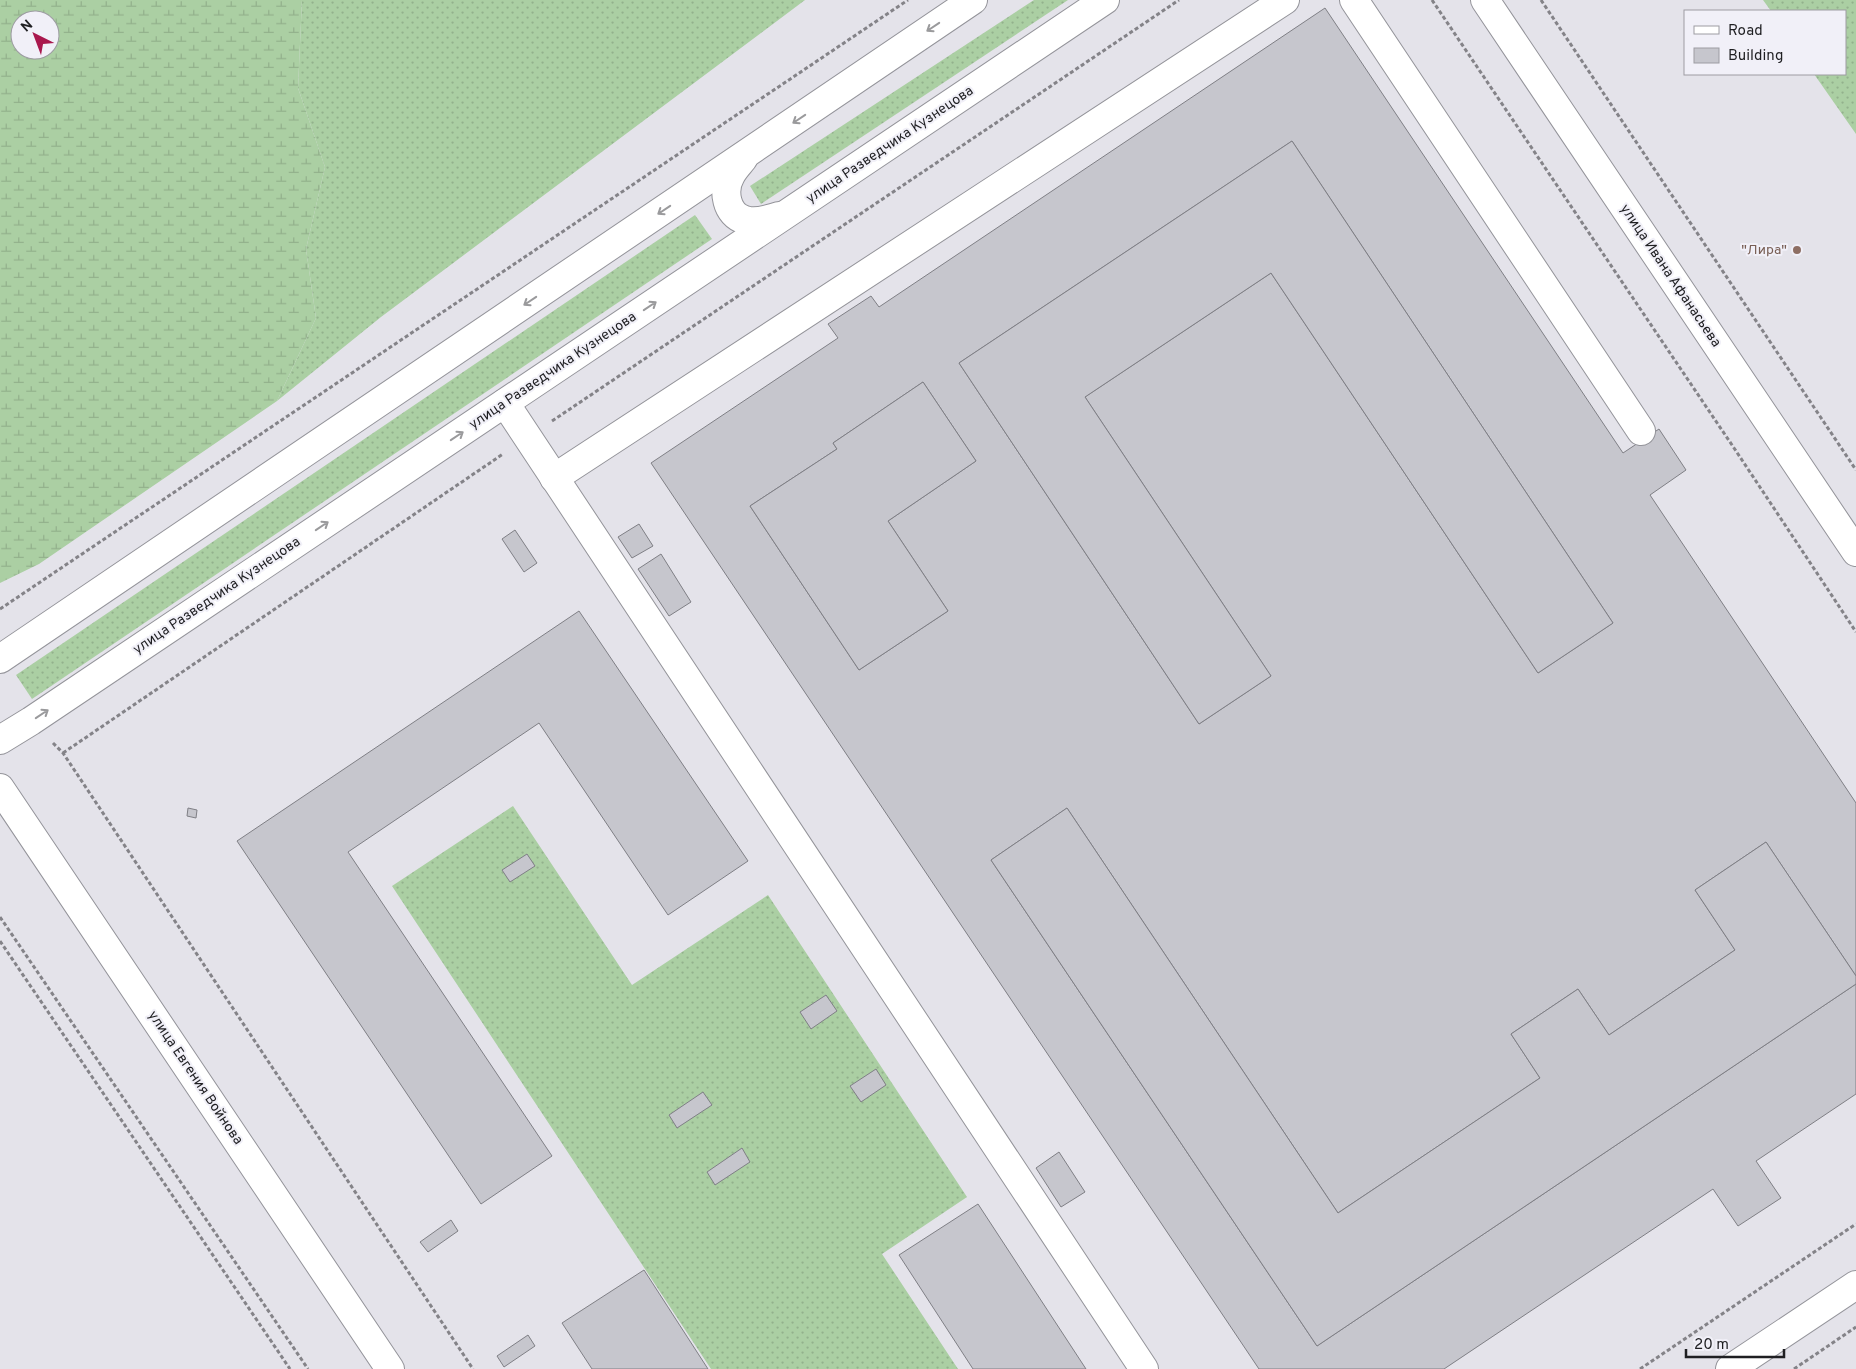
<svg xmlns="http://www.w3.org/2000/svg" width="1856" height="1369" viewBox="0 0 1856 1369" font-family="Overpass,sans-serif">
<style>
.grass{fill:url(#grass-dots)}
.wetland{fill:url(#wetland-marsh);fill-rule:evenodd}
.building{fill:#c6c6cd;stroke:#7f7f85;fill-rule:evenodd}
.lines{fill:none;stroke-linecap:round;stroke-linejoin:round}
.minor-casing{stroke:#94949a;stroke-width:30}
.major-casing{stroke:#94949a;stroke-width:30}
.path{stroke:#848388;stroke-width:3;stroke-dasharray:4 2.5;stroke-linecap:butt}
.minor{stroke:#fff;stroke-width:28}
.major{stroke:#fff;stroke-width:28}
.oneway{stroke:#9a9a9c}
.education-dot{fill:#8d6e63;stroke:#f1f0f8;stroke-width:2}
.labels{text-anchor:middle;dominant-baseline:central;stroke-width:4;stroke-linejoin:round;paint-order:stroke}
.street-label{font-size:14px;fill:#1f1f22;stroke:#f1f0f8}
.education-label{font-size:14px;fill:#785e54;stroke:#f1f0f8;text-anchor:end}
</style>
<defs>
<pattern id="grass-dots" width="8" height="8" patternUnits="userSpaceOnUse" patternTransform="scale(1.25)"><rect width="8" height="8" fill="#abcfa3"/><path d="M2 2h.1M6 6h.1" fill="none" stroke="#93b18c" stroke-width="1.8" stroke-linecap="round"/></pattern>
<pattern id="wetland-marsh" width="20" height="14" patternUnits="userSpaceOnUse" patternTransform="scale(1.25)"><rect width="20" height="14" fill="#abcfa3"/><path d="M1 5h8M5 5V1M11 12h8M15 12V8" fill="none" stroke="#93b18c"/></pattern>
</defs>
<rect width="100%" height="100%" fill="#e4e3ea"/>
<g class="grass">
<path d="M302,0H805L381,317L277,401L316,318L306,249L325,167L298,88Z"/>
<path d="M1034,0H1068L761,204L750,186Z"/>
<path d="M1763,0H1856V134L1814,74H1845V11H1771Z"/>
<path d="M695,215L712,239L32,699L16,675Z"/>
<path d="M513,806L632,985L768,895L967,1197L882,1254L958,1369H711L392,886Z"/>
</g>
<path class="wetland" d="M0,0H302L298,88L325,167L306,249L316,318L277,401L39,564L0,583ZM20,20H50V50H20Z"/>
<g class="building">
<path d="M1325,8L1623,453L1659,429L1686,470L1650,495L1856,803V976L1766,842L1695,890L1735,950L1609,1035L1578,989L1511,1034L1540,1078L1338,1213L1067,808L991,860L1317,1346L1856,984V1094L1756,1161L1781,1198L1738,1226L1713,1189L1444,1369H1259L651,463L838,338L828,324L871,296L879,307ZM1292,141L1613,623L1538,673L1271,273L1085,397L1271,676L1199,724L959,363ZM923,382L976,461L888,521L948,611L859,670L750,506L837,449L833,443Z"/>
<path d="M1292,141L1613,623L1538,673L1271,273L1085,397L1271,676L1199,724L959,363Z"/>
<path d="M923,382L976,461L888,521L948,611L859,670L750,506L837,449L833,443Z"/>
<path d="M639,524L653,546L632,558L618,537Z"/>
<path d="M515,530L537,563L524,572L502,539Z"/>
<path d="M661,554L691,602L669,616L638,569Z"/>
<path d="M579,611L748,861L668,915L539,723L348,852L552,1156L481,1204L237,841Z"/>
<path d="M188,808L197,810L196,818L187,816Z"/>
<path d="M1067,808L1338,1213L1540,1078L1511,1034L1578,989L1609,1035L1735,950L1695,890L1766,842L1856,976V984L1317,1346L991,860Z"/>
<path d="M527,854L535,866L510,882L502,870Z"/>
<path d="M826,995L837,1011L811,1029L800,1012Z"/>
<path d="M876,1069L886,1085L861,1102L850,1086Z"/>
<path d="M703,1092L712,1105L677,1128L669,1115Z"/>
<path d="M742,1148L750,1162L715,1185L707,1172Z"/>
<path d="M1059,1152L1085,1192L1061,1207L1036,1168Z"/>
<path d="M978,1204L1086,1369H973L899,1255Z"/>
<path d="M451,1220L458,1231L428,1252L420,1242Z"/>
<path d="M644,1270L708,1369H592L562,1323Z"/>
<path d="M528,1335L535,1346L504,1367L497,1356Z"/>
</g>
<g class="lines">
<g class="minor-casing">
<g id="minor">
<path d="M1354,0L1641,431"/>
<path d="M1485,0L1856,552"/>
<path d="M505,403L1144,1369"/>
<path d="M554,478L1285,0"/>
<path d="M0,788L390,1369"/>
<path d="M1730,1369L1856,1285"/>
</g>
</g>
<g class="major-casing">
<g id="major">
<path d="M743,159C739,164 734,169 731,175C722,190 726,215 745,220C756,224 768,219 779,216"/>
<path d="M0,659L973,0"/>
<path d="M0,740L31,721L1105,0"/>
</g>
</g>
<g class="path">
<path d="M1432,0L1734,448L1856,632"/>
<path d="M1541,0L1856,470"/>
<path d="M552,421L1179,0"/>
<path d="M0,609L908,0"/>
<path d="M53,743L63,753L473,1369"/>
<path d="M63,753L503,454"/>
<path d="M0,917L308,1369"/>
<path d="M0,941L290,1369"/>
<path d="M1640,1369L1856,1224"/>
<path d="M1794,1369L1856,1327"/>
</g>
<use href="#minor" class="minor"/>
<use href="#major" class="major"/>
</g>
<defs><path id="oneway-shaft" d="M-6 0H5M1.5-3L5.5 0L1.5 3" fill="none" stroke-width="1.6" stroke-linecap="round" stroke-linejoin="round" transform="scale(1.25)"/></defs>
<g class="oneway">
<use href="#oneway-shaft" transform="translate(933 27) rotate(146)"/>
<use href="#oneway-shaft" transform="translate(799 119) rotate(146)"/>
<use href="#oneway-shaft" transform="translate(664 210) rotate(146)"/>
<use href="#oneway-shaft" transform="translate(530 301) rotate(146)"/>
<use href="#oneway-shaft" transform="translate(650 306) rotate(-34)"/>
<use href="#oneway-shaft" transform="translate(457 436) rotate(-34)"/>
<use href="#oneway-shaft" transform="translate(322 526) rotate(-34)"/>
<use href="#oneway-shaft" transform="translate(42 714) rotate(-34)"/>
</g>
<circle class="education-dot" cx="1797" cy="250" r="5"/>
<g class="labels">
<g class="street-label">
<text transform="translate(890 145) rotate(-34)">улица Разведчика Кузнецова</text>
<text transform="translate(1670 276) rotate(56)">улица Ивана Афанасьева</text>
<text transform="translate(553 371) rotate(-34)">улица Разведчика Кузнецова</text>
<text transform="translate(217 596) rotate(-34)">улица Разведчика Кузнецова</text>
<text transform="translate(195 1078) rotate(56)">улица Евгения Войнова</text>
</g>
<g class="education-label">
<text x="1787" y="250">"Лира"</text>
</g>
</g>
<rect x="1684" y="10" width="162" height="65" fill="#f1f0f8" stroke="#9d9ca2"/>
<rect x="1694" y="26" width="25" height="8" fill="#ffffff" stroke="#9d9ca2"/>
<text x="1728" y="35" font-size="15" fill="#1f1f22">Road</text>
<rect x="1694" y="48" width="25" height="15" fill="#c6c6cd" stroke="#9d9ca2"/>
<text x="1728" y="60" font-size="15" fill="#1f1f22">Building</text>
<g transform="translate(35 35) rotate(318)"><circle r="24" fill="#f1f0f8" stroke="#9d9ca2"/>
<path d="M0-4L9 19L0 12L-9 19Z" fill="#a9174d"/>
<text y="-8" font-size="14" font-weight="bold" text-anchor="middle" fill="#1f1f22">N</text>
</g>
<path d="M1686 1349v8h98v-8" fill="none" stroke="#1f1f22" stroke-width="2.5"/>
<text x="1694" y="1349" font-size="15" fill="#1f1f22" stroke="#f1f0f8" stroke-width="4" paint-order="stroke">20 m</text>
</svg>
